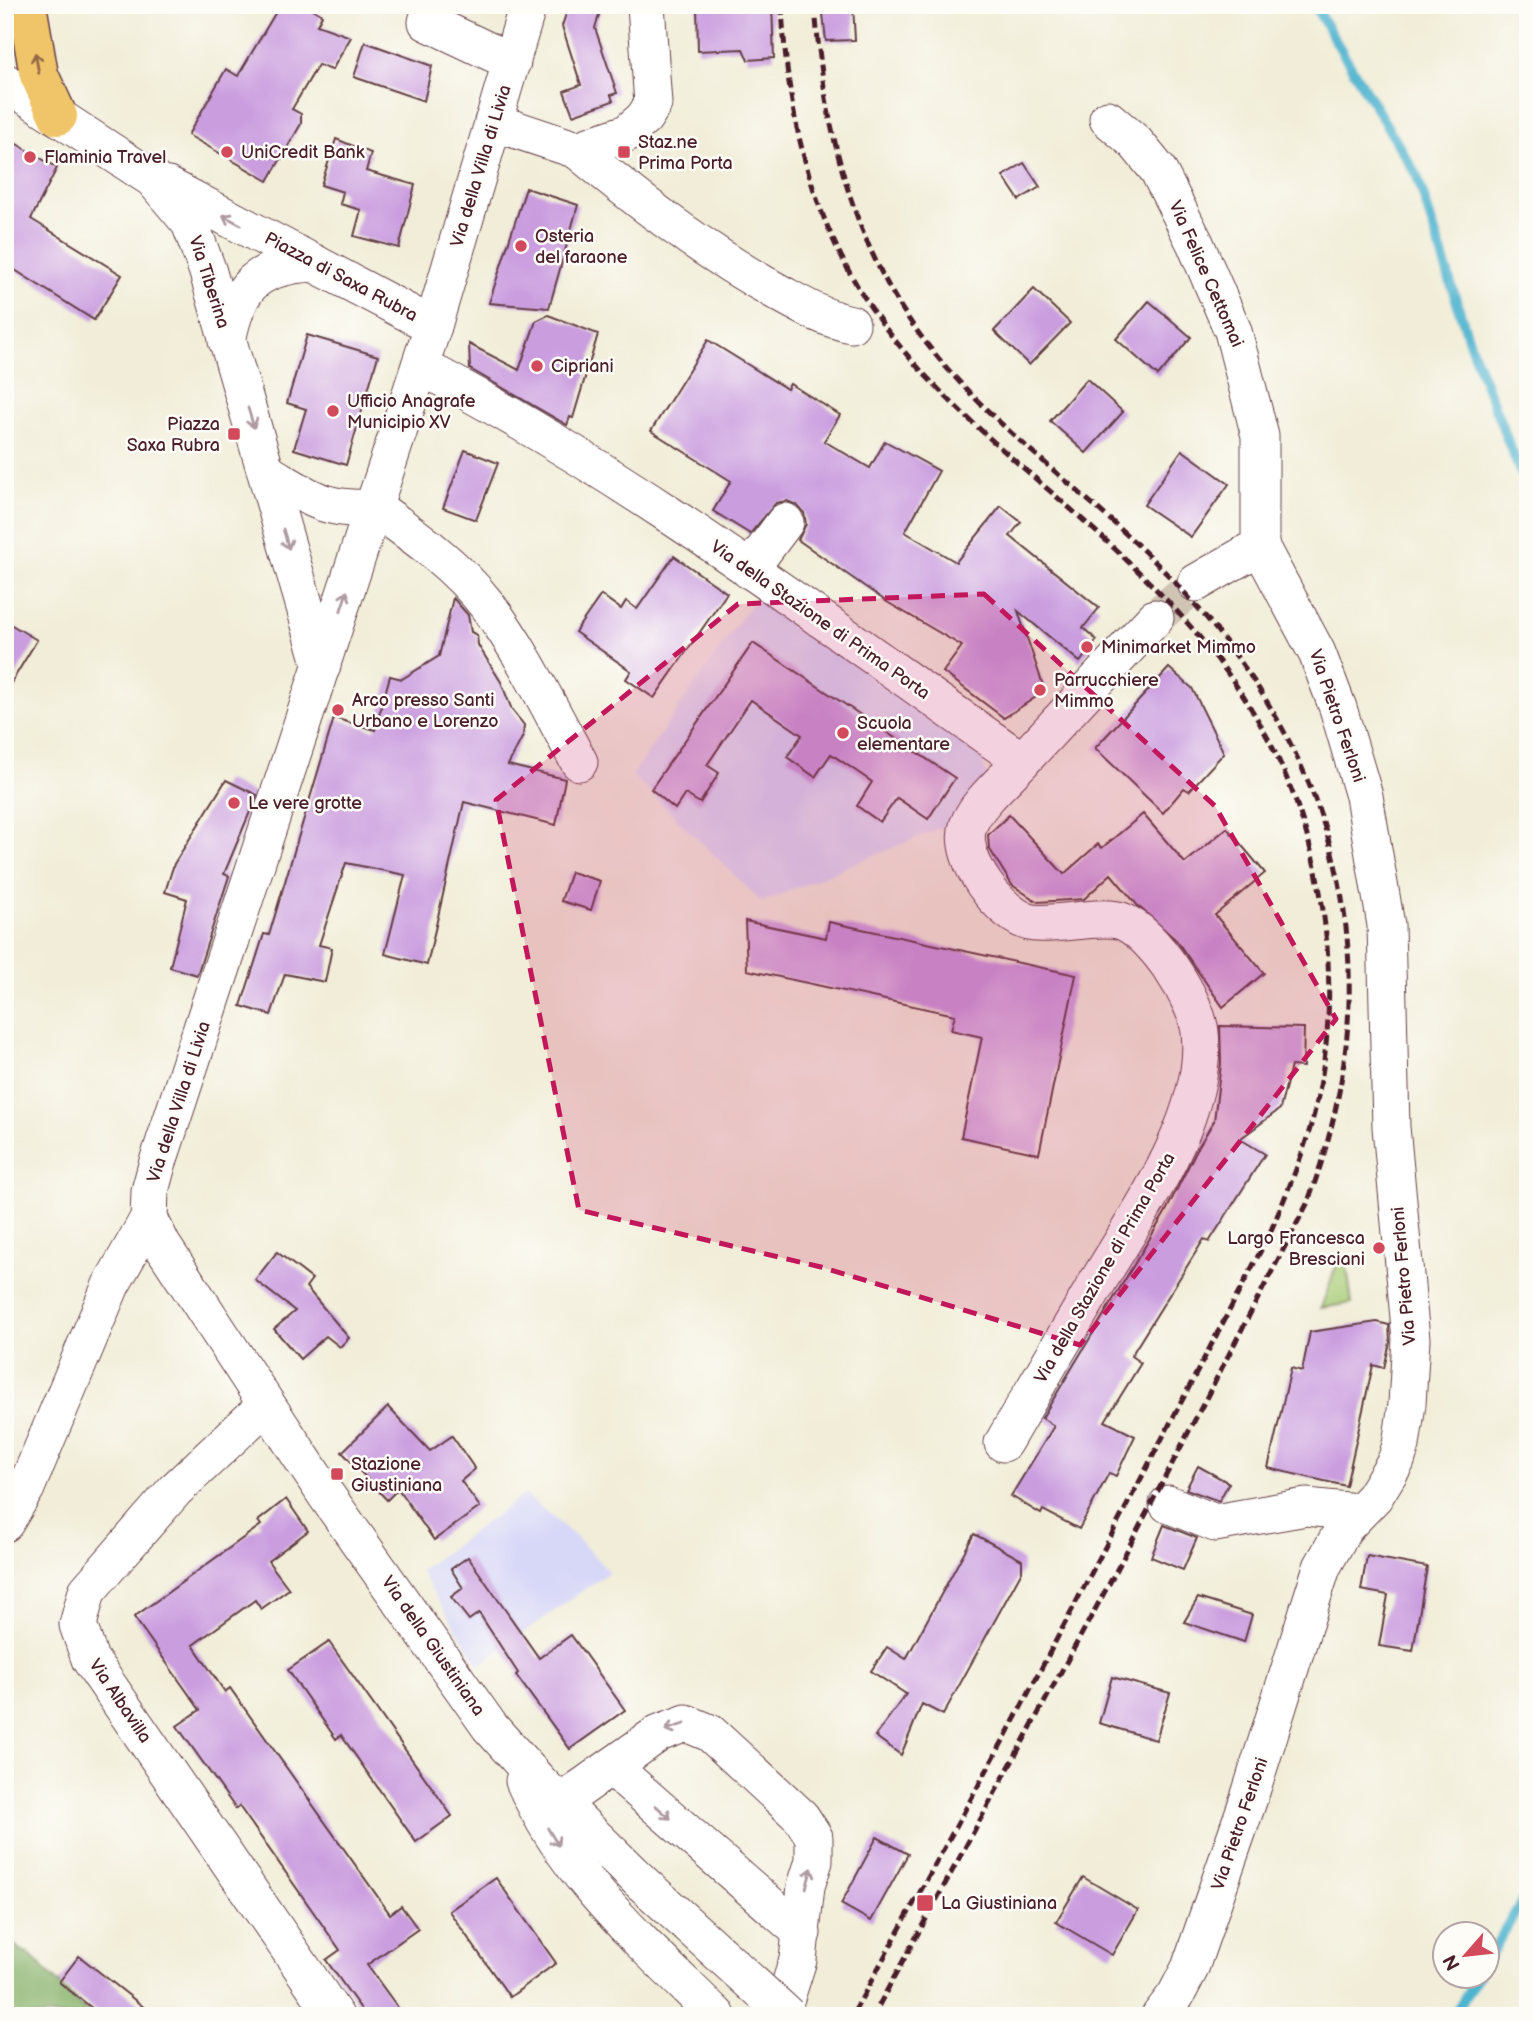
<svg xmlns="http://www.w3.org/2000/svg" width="1533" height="2021" viewBox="0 0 1533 2021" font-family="'Balsamiq Sans',sans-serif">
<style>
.built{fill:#d7d7f8}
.green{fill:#a7cc76;stroke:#787650;stroke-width:2}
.forest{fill:#85b067;stroke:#686849;stroke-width:2}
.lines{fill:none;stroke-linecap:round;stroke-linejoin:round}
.stream{stroke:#50b4cf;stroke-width:10}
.building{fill:#ca9ddf}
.minor-tunnel{stroke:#d0c4b5;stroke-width:37;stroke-dasharray:37 18;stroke-linecap:butt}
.minor-casing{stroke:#633e45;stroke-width:39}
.highway-casing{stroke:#633e45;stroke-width:41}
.minor{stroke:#fff;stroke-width:37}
.highway{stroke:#f0c469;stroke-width:38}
.rail{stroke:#4a1f2b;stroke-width:5;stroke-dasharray:10 5;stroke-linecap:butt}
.minor-bridge-casing{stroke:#633e45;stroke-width:39;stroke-linecap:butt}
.minor-bridge{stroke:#fff;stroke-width:37}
.oneway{stroke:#956947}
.oneway2{stroke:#ae9aa0}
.marked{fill:#c2185b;fill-opacity:0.2;stroke:#c2185b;stroke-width:5;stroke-dasharray:14 9;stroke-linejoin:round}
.poi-dot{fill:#d1495b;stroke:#fdfcf7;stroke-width:2.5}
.labels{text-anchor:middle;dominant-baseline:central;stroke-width:5;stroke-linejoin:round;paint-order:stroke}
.poi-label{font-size:18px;fill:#4a1f2b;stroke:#fdfcf7;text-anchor:start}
.street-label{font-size:18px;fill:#4a1f2b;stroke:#fdfcf7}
</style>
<rect width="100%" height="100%" fill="#fdfcf7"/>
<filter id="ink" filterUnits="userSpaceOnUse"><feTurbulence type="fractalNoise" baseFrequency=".0143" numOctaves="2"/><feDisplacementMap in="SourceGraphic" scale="14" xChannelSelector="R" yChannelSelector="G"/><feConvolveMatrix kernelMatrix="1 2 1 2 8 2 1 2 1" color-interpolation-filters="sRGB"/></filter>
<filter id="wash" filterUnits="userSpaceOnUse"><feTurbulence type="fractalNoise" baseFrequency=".00686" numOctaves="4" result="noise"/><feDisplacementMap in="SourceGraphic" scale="28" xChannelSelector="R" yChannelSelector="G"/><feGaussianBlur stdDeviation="1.57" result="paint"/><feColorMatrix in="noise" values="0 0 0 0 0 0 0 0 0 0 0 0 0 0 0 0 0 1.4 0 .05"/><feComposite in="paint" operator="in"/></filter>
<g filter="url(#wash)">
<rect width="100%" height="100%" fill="#f1edd8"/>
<g class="built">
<path d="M758,594L981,757L988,780L945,826L762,902L632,775Z"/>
<path d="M525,1494L577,1538L609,1572L479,1665L420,1571Z"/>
</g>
<path class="green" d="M1346,1260L1352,1303L1321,1308L1338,1261Z"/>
<path class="forest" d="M5,1939L35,1959L90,2016H5Z"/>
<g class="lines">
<g class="stream">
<path d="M1314,5L1417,176L1471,347L1528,492"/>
<path d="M1488,1959L1528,1891"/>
<path d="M1453,2016L1478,1976"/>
</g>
</g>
<g id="blocks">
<g class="building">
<path d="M280,5H306L322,15L317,25L351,37L332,70L318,65L292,109L301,114V124L268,181L188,135L226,69L238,76Z"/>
<path d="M569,5H602L595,28L617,93L611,95L613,101L573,115L564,91L581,85L562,26Z"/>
<path d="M697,5H772L774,58L748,60L743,49L698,51Z"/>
<path d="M822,5H853L855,40L826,41Z"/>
<path d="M365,42L432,66L424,101L354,77Z"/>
<path d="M5,137L57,168L31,219L122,275L94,320L7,265L5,268Z"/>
<path d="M336,139L371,153L366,171L415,185L399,248L354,236L361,210L340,204L343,192L321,185Z"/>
<path d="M1024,163L1040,187L1019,200L1003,176Z"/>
<path d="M526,188L578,205L549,308L489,303Z"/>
<path d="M1034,289L1070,323L1029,365L994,331Z"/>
<path d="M1149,301L1191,337L1158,376L1116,339Z"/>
<path d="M548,315L598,334L573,418L570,417L567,425L470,369L469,344L519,370L536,321Z"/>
<path d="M307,335L378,356L346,465L294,449L306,409L287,403Z"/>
<path d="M708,340L787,389L790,384L840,415L824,441L870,468L885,441L939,471L905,532L956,562L1001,506L1021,522L1010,536L1099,608L1083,628L1097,640L1080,662L1018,611L1045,691L1004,718L943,672L962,646L887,602L798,540L806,524L804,513L797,505L787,501L776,503L750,534L713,511L731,481L651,431Z"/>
<path d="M1087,379L1123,412L1086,453L1050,421Z"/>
<path d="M465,450L498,463L476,520L443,508Z"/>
<path d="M1182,450L1229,484L1191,537L1144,505Z"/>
<path d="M674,556L727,593L654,698L626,679L631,671L575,632L601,595L621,609L626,601L637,609Z"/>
<path d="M453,598L468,615L471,632L477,635L478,645L501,682L512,710L524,725L523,736L508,765L565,779L556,825L464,802L427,965L385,954L405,875L346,863L319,945L332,948L325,982L285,974L271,1015L241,1006L264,934L269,935L334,718L375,730L390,676L402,679L439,656Z"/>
<path d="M5,621L37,640L5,693Z"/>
<path d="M753,643L955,778L928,819L897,798L880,822L857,806L872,782L831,754L815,777L787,757L802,735L751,700L707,765L719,773L700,803L685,794L675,809L651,789Z"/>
<path d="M1169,668L1192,688L1224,753L1189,791L1184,788L1163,813L1095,748Z"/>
<path d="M226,780L257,795L224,874L229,876L197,975L170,967L187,899L165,892L174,864Z"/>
<path d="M1143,814L1185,863L1227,828L1265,873L1215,915L1264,973L1223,1007L1176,940L1138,906L1111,874L1084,899L1038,902L1012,885L989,848L988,835L1009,815L1064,874L1098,844L1102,848Z"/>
<path d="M571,872L600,881L591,910L561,901Z"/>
<path d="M745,921L826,938L829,922L1076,975L1039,1154L961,1137L982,1037L951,1030L955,1015L747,970Z"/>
<path d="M1220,1026L1304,1028L1303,1067L1291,1066L1280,1109L1240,1139L1265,1154L1209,1242L1204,1239L1131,1356L1141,1363L1105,1421L1135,1436L1116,1476L1109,1473L1079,1529L1043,1510L1041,1514L1011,1496L1054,1426L1042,1418L1165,1213L1197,1149L1214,1121L1221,1064Z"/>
<path d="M277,1252L312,1279L306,1287L349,1338L340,1347L326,1336L300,1359L274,1329L295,1311L255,1280Z"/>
<path d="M1377,1322L1389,1325L1390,1342L1384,1368L1373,1365L1346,1486L1268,1468L1291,1368L1302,1371L1310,1332Z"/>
<path d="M388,1407L430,1451L452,1436L475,1469L461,1481L480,1507L434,1540L398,1489L387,1500L342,1452Z"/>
<path d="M1198,1466L1229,1483L1219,1501L1186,1489Z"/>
<path d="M286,1499L308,1531L268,1561L289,1589L261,1609L255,1600L193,1645L225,1692L230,1688L390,1914L401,1906L418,1929L367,1965L404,2016H366L326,1960L340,1950L239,1806L236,1809L177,1726L200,1710L134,1617L261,1525L258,1521Z"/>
<path d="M1164,1525L1197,1538L1183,1570L1151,1557Z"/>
<path d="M974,1534L1022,1560V1571L943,1715L922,1704L901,1755L875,1736L906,1694L871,1671L887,1647L906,1659Z"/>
<path d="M1367,1556L1427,1567L1413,1651L1379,1646L1388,1595L1361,1590Z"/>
<path d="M468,1557L539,1658L571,1635L625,1710L570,1749L516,1675L518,1673L479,1613L469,1620L451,1597L463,1588L451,1569Z"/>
<path d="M1198,1598L1252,1615L1244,1642L1184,1622Z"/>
<path d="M329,1642L452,1816L416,1842L341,1735L336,1739L288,1670Z"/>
<path d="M1112,1677L1170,1693L1156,1740L1099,1723Z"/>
<path d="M877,1837L908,1854L871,1921L841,1904Z"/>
<path d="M1083,1877L1138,1910L1112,1955L1056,1922Z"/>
<path d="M496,1878L556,1963L510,1997L449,1911Z"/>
<path d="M79,1956L155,2016H102L59,1982Z"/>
</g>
</g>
</g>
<g filter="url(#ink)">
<use href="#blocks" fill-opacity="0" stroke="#633e45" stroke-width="2"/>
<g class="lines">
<path class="minor-tunnel" d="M1155,618L1196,583"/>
<g class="minor-casing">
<g id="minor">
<path d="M432,5L427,22L512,62"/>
<path d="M5,82L153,179L190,223L207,269L322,666"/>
<path d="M1108,119L1135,142L1158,170L1195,243L1233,331L1260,436V546L1317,653L1338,708L1364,796L1386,925L1391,1127L1411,1339L1407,1404L1401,1445L1396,1461L1374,1497L1344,1528L1322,1567L1249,1798L1190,1968L1176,1995L1160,2016"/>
<path d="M493,122L577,150L627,133L644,118L653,104L646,5"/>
<path d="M577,150C641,203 709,255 783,295C805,307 826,319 851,324"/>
<path d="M168,186L433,326"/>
<path d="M227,341C238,285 256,266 314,263"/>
<path d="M420,366C633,477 826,624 1022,761C1005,780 977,802 968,826C957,858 1002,919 1034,923C1059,926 1104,913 1124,922C1155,936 1196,999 1200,1032C1209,1114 1140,1211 1100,1278C1067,1333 1035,1388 1003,1443"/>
<path d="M268,473C307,496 327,513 374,507"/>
<path d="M374,507C415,536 457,566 487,605C524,653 550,710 579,762"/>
<path d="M749,570L785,522"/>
<path d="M1196,583L1260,546"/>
<path d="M1022,761L1155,618"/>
<path d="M149,1218L162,1245L326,1495L490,1727L541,1784L640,1881"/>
<path d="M266,1405L175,1490L87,1591L78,1625L90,1659L335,2016"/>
<path d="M1168,1504L1215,1523L1306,1507L1357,1512"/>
<path d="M5,1523L26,1488L111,1285L149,1218L150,1191L157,1165L433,326L528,5"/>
<path d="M612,1767L802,1933"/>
<path d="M524,1781C566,1877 643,1943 717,2016"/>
<path d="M560,1803L659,1733L686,1723L710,1733L801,1817L814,1837V1861L806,1886L798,1960L780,2016"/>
</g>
</g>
<g class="highway-casing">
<path id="highway" d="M27,5L39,75L58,116"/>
</g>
<use href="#minor" class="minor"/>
<use href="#highway" class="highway"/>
<g class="rail">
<path d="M782,5C786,105 808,206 861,292C925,396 1029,468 1116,550C1167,598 1214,648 1250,707C1324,826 1347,979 1314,1114C1303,1156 1286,1195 1269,1235L1011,1726L852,2016"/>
<path d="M815,5C822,111 847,225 906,315C969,410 1066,475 1147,554C1334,735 1401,956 1307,1204L1121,1562L873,2016"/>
</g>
<g class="minor-bridge-casing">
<path id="minor-bridge" d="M640,1881L788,2016"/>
</g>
<use href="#minor-bridge" class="minor-bridge"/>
</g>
<defs><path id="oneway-shaft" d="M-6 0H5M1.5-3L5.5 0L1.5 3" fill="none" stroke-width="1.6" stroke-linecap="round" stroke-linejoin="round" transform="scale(1.75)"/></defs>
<use class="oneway" href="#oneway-shaft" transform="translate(37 63) rotate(-100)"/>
<g class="oneway2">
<use href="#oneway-shaft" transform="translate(232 220) rotate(-152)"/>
<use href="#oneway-shaft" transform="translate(251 418) rotate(73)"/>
<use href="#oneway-shaft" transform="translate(286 539) rotate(74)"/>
<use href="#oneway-shaft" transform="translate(344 601) rotate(-72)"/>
<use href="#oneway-shaft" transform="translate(675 1727) rotate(162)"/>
<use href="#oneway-shaft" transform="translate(663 1812) rotate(41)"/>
<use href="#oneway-shaft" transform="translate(553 1837) rotate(59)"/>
<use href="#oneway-shaft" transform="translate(809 1878) rotate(-74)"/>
</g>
</g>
<path class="marked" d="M984,594L1215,806L1336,1019L1080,1345L821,1267L579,1210L496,800L738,604Z"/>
<g class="poi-dot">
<circle cx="227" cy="152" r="7"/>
<rect x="617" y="145" width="14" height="14" rx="3.5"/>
<circle cx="30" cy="157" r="7"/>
<circle cx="521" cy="246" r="7"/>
<circle cx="537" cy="366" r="7"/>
<circle cx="333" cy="411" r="7"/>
<rect x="227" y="427" width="14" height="14" rx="3.5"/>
<circle cx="1087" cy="647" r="7"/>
<circle cx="1040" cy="690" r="7"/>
<circle cx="338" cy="710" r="7"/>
<circle cx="843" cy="733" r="7"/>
<circle cx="234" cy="803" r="7"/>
<circle cx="1379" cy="1248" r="7"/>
<rect x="330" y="1467" width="14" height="14" rx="3.5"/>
<rect x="916" y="1894" width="18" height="18" rx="3.5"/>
</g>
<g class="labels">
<g class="poi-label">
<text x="638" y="142">Staz.ne<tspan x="638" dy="21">Prima Porta</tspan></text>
<text x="241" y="152">UniCredit Bank</text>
<text x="44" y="157">Flaminia Travel</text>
<text x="535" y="236">Osteria<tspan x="535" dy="21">del faraone</tspan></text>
<text x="551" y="366">Cipriani</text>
<text x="347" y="401">Ufficio Anagrafe<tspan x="347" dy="21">Municipio XV</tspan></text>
<text x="220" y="424" text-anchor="end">Piazza<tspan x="220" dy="21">Saxa Rubra</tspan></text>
<text x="1101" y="647">Minimarket Mimmo</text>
<text x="1054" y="680">Parrucchiere<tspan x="1054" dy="21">Mimmo</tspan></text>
<text x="352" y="700">Arco presso Santi<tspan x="352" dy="21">Urbano e Lorenzo</tspan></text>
<text x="857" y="723">Scuola<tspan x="857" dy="21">elementare</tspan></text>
<text x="248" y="803">Le vere grotte</text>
<text x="1365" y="1238" text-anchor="end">Largo Francesca<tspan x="1365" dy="21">Bresciani</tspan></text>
<text x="351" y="1464">Stazione<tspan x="351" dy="21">Giustiniana</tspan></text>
<text x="941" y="1903">La Giustiniana</text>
</g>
<g class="street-label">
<text transform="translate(481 166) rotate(-73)">Via della Villa di Livia</text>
<text transform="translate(1206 274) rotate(66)">Via Felice Cettomai</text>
<text transform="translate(341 277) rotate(28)">Piazza di Saxa Rubra</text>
<text transform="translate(209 282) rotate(72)">Via Tiberina</text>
<text transform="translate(820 620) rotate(35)">Via della Stazione di Prima Porta</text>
<text transform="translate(1337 716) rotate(71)">Via Pietro Ferloni</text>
<text transform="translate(179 1102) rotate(-72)">Via della Villa di Livia</text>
<text transform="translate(1105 1268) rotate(-60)">Via della Stazione di Prima Porta</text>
<text transform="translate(1404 1276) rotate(-95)">Via Pietro Ferloni</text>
<text transform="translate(433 1646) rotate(55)">Via della Giustiniana</text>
<text transform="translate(120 1701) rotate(56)">Via Albavilla</text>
<text transform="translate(1240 1824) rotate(-71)">Via Pietro Ferloni</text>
</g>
</g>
<rect width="1533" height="2021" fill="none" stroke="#fdfcf7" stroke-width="28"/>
<g transform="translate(1466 1955) rotate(242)"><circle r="33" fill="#fdfcf7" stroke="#b5a4a5" stroke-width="2"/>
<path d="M0-5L12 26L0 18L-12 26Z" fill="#d1495b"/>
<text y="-10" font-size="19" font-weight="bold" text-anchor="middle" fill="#4a1f2b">N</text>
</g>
</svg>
